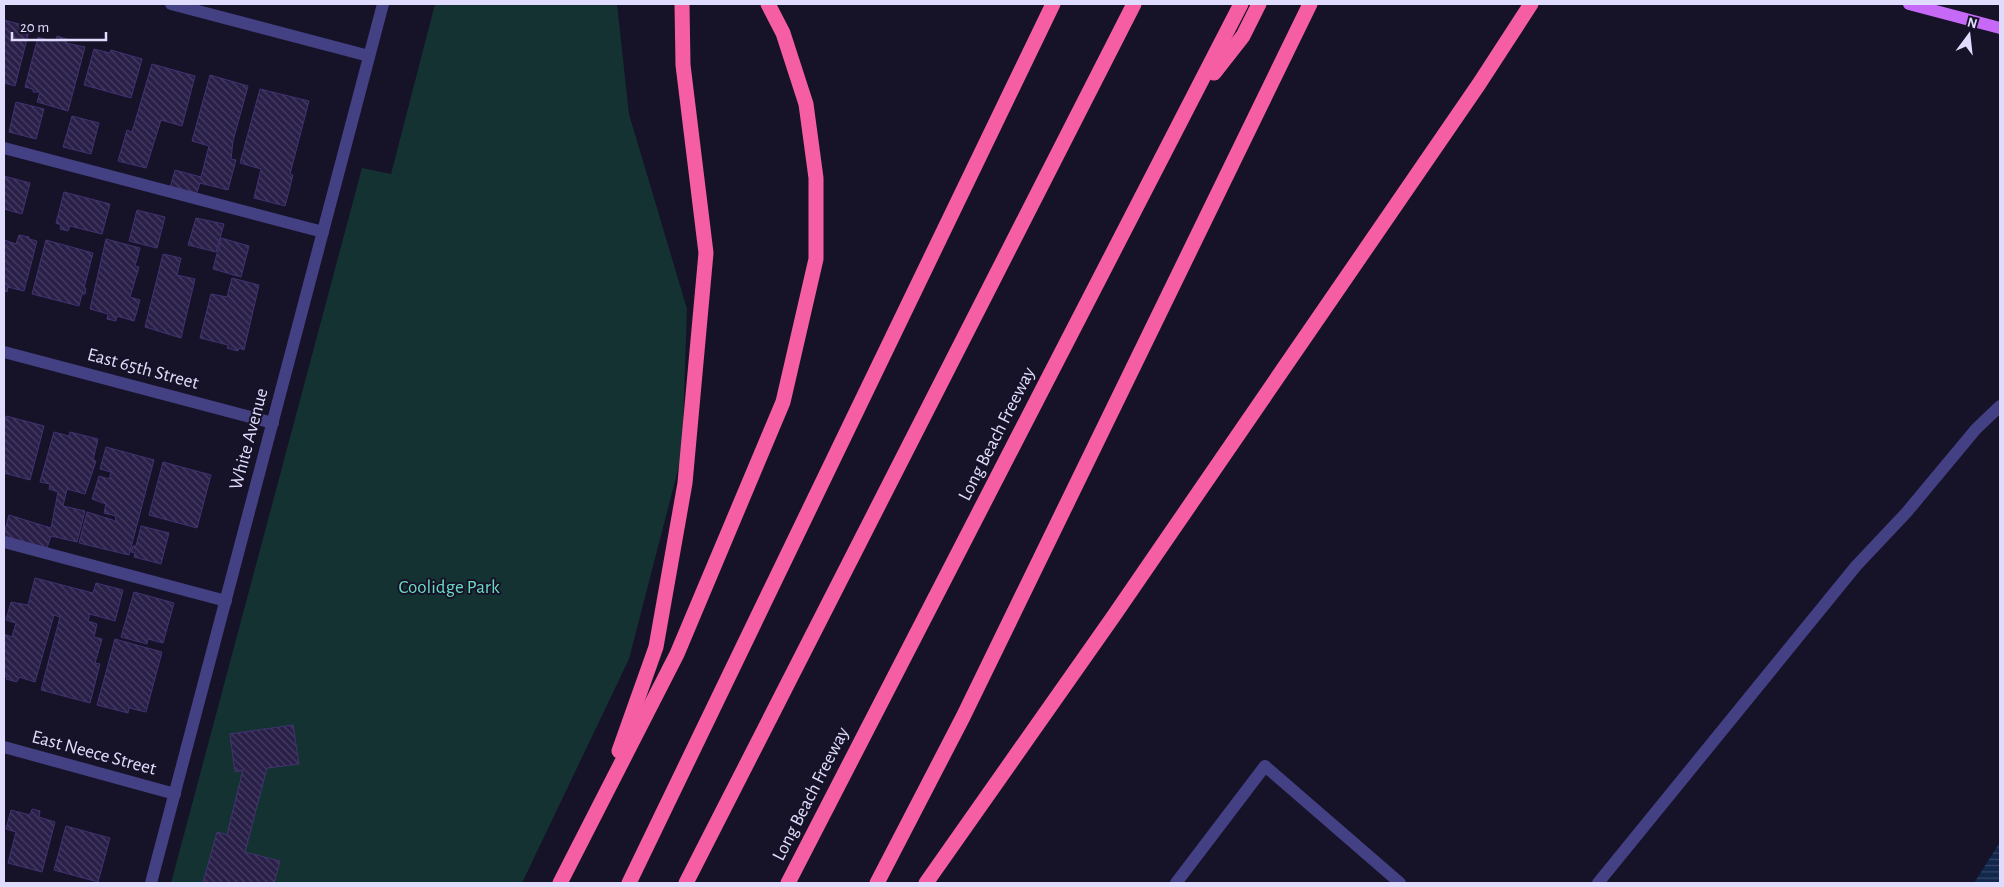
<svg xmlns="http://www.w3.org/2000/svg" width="2004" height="887" viewBox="0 0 2004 887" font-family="'Alegreya Sans',sans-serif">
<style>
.park{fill:#153232}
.water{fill:url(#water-rules)}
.building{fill:url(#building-back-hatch);stroke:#413373}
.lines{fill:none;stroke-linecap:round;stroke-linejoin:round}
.lane{stroke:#444084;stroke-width:12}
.street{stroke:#444084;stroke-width:12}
.primary{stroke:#c569f6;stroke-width:12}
.highway{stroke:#f55ea3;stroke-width:15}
.labels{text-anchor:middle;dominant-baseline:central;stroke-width:4;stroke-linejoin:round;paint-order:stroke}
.street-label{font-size:19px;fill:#e0dcfd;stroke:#161228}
.park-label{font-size:19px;fill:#6bdac1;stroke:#161228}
</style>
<defs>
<pattern id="water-rules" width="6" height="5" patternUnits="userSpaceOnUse" patternTransform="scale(1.25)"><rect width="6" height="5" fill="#12274c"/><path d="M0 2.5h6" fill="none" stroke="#344667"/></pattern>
<pattern id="building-back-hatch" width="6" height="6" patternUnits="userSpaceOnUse" patternTransform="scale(1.25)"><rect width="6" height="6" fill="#291f48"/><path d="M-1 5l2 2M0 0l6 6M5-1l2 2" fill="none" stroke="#483f63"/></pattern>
</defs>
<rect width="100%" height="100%" fill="#161228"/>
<path class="park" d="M435,4H617L629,114L687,309L682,454L629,659L522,883H171L362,168L391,174Z"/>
<path class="water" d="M2000,842V883H1974Z"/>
<g class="building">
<path d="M4,20L30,27L15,86L4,83Z"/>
<path d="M57,36L67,39L66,43L85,47L68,111L37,102L40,92H33V89L25,87L38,37L55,42Z"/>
<path d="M94,49L110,53L111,50L142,59L131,98L84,85Z"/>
<path d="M152,64L195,76L182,126L161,120L146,168L118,161L127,130L132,132Z"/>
<path d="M210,75L248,86L233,141L231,159L236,160L228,190L200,183L196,195L170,188L175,170L201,177L209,146L192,141Z"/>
<path d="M260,89L309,101L290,174L293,175L285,206L254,198L261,169L240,163Z"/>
<path d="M16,102L44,109L36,139L9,132Z"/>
<path d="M72,116L99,123L91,154L63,147Z"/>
<path d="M4,176L30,183L22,214L4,209Z"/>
<path d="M64,192L110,204L102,234L70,226L68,231L60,229L61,225L56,223Z"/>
<path d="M137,210L165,217L157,248L129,241Z"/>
<path d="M196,218L224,224L216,252L188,245Z"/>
<path d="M19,235L29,237V239L37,241L24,291L8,287L7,292L4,291V240L16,244Z"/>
<path d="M221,238L249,246L241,277L213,269Z"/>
<path d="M106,239L140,248L135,266L139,267L130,297L140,300L134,321L117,316L116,321L107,319L108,314L90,309Z"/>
<path d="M46,240L93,253L84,288H86L85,294H82L79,306L32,294Z"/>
<path d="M163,254L181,258L177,275L195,279L181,338L145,327Z"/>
<path d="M232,278L259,285L244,350L239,348L238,351L227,348L228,345L200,338L211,294L227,297Z"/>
<path d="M6,416L44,426L30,480L4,473V426Z"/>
<path d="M54,432L69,436L70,432L98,439L93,460L96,461L85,494L67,489L63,506L85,511L77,542L51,536L47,548L4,536V534L9,515L51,528L58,492L49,489L50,484L40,482Z"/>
<path d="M106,447L154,460L129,555L79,543L87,512L113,520L115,522L116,516L104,513L106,504L92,499L99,476L109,479L111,472L100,469Z"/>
<path d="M163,462L211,475L197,528L149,515Z"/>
<path d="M141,526L169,533L161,564L134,557L135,553L131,552L133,546H136Z"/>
<path d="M35,578L93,593L96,583L123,590L115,621L90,614L88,621L97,624L94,637L102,639L95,663L100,664L90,703L41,690L60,617L54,615L35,682L19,677L17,682L6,679L7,677L4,676V634L12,637L16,623L6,620L11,602L28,605Z"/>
<path d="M134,592L174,603L163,643L148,639L147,644L121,637Z"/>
<path d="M115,639L162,652L146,712L129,708L128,713L97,705Z"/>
<path d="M293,725L299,764L267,768L245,852L280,861L274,883H203L217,832L227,835L243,770L235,772L230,734Z"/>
<path d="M32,809L40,811L39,817L55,822L42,872L8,863L16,832L6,829L11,810L30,815Z"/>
<path d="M66,826L110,838L98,882L54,870Z"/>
</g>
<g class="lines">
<g class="lane">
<path d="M4,148L323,232"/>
<path d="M4,542L226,601"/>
<path d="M1176,883L1265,766L1400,883"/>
<path d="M1598,883L1856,566L1906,513L1976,429L2000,406"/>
</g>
<g class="street">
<path d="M171,4L369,56"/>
<path d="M4,352L273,423"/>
<path d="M4,747L175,794"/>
<path d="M151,883L383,4"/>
</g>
<path class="primary" d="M1909,4L2000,28"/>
<g class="highway">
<path d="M1214,73L1243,36L1259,4"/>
<path d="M619,751L656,647L685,483L706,253L683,65L682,4"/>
<path d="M560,883L677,654L783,402L816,259V178L806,104L783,33L768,4"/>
<path d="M629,883L1053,4"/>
<path d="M686,883L1134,4"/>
<path d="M788,883L1241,4"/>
<path d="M877,883L963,717L1310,4"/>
<path d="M926,883L1113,617L1479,84L1531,4"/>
</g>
</g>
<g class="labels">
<g class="street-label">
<text transform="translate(143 369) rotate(15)">East 65th Street</text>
<text transform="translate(997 434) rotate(-63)">Long Beach Freeway</text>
<text transform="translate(249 439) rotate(-75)">White Avenue</text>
<text transform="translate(94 753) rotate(15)">East Neece Street</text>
<text transform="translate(811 794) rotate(-63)">Long Beach Freeway</text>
</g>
<g class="park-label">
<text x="449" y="587">Coolidge Park</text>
</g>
</g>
<rect width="2004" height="887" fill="none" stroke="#e0dcfd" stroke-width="10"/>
<g transform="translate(1969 35) rotate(15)" stroke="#161228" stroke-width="4" paint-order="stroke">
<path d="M0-4L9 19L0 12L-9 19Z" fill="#e0dcfd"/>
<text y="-8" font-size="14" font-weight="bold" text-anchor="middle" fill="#e0dcfd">N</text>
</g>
<path d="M12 32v8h94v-8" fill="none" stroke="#e0dcfd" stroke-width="2.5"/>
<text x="20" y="32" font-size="15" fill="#e0dcfd" stroke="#161228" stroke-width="4" paint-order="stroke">20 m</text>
</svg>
